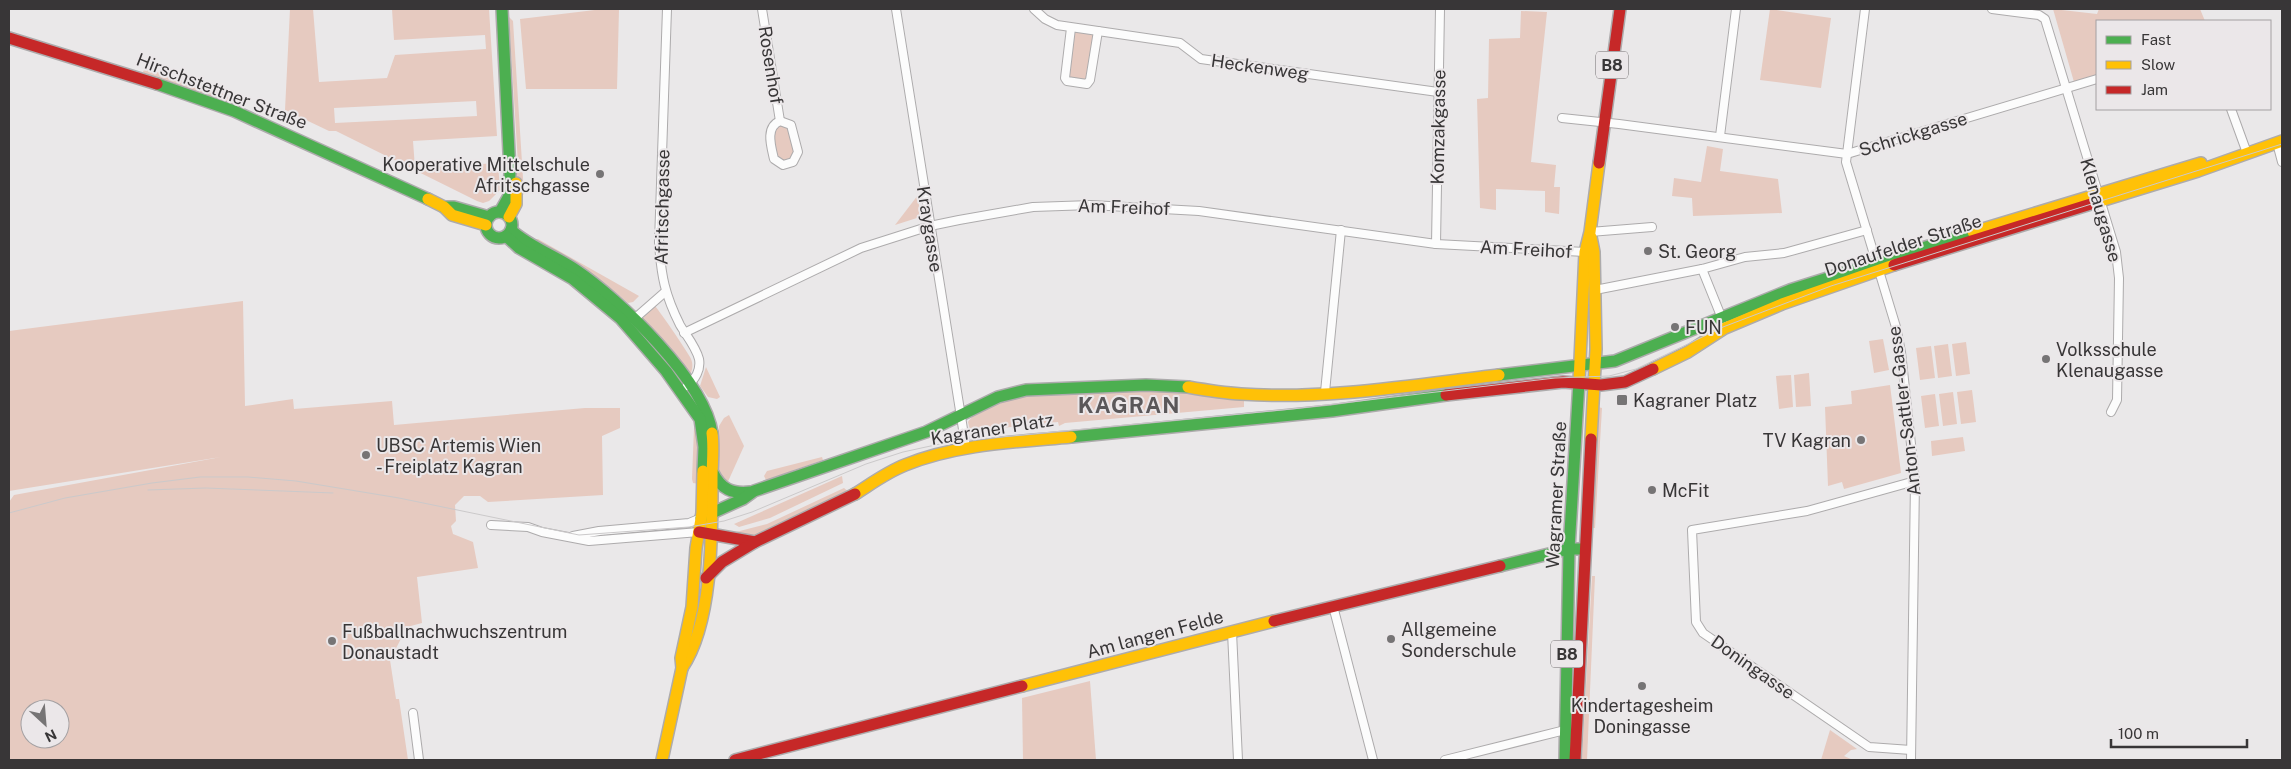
<svg xmlns="http://www.w3.org/2000/svg" width="2291" height="769" viewBox="0 0 2291 769" font-family="'Public Sans',sans-serif">
<style>
.green{fill:#e6cac0;fill-rule:evenodd}
.lines{fill:none;stroke-linecap:round;stroke-linejoin:round}
.street-casing{stroke:#adabac;stroke-width:10}
.fast-casing{stroke:#adabac;stroke-width:14}
.slow-casing{stroke:#adabac;stroke-width:14}
.jam-casing{stroke:#adabac;stroke-width:14}
.street{stroke:#fcfcfc;stroke-width:8}
.fast{stroke:#4caf50;stroke-width:11}
.slow{stroke:#ffc107;stroke-width:11}
.jam{stroke:#c62828;stroke-width:11}
.tram{stroke:#cbc9ca;stroke-width:1}
.poi-dot{fill:#767475;stroke:#ebe7e9;stroke-width:2}
.labels{text-anchor:middle;dominant-baseline:central;stroke-width:4;stroke-linejoin:round;paint-order:stroke}
.shield{fill:#ebe7e9;stroke:#6e6b6c;stroke-width:1}
.shield-label{font-size:16px;font-weight:bold;fill:#383637}
.street-label{font-size:18px;fill:#383637;stroke:#ebe7e9}
.poi-label{font-size:18px;fill:#383637;stroke:#ebe7e9;text-anchor:start}
.district-label{font-size:22px;font-weight:bold;letter-spacing:1px;fill:#5a5759;stroke:#ebe7e9}
</style>
<rect width="100%" height="100%" fill="#eae8e9"/>
<g class="green">
<path d="M290,9H313L319,82L387,78L395,55L486,49L485,35L394,40L392,9H489L497,136L413,141L415,168L498,163L500,190L489,201L483,203L477,201L336,131H329L285,110ZM476,101L477,116L335,123L334,108Z"/>
<path d="M603,9H619L617,89H526L520,19Z"/>
<path d="M1770,9L1831,18L1821,88L1760,80Z"/>
<path d="M2053,9L2097,14L2099,9H2200L2205,21H2097V75L2074,82Z"/>
<path d="M1521,11L1547,12L1531,162L1556,165L1554,187H1560L1559,214L1545,212V191L1496,189V210L1480,208L1477,99L1488,98L1489,39L1520,38Z"/>
<path d="M509,17L513,21L524,194L521,196L515,166L518,164Z"/>
<path d="M1074,32L1095,35L1088,81L1067,77Z"/>
<path d="M148,69L227,95L230,100L227,103L144,75L143,71Z"/>
<path d="M781,124L788,127L795,153L792,158L783,161L777,157L773,132Z"/>
<path d="M1707,146L1723,149L1720,171L1778,179L1782,213L1693,216L1692,198L1672,196L1674,178L1701,182Z"/>
<path d="M918,195L920,217L895,225Z"/>
<path d="M535,239H538L639,296L633,302L628,303L606,285L604,288L533,243Z"/>
<path d="M243,301L245,406L293,399L294,409L392,401L394,425L585,408H620V428L602,436L603,495L488,502L480,496H464L455,505L456,521L451,526L453,534L473,542L478,568L417,577L422,623L407,627L390,660L396,699H399L408,760H9V502L14,495L221,457L9,491V331ZM30,709H60V739H30Z"/>
<path d="M654,305C657,307 687,351 690,357C693,362 693,368 691,373H687L642,319Z"/>
<path d="M1883,339L1889,370L1874,373L1869,341Z"/>
<path d="M1966,342L1970,374L1956,376L1952,344Z"/>
<path d="M1948,344L1952,376L1938,378L1934,346Z"/>
<path d="M1931,346L1935,378L1920,380L1916,348Z"/>
<path d="M706,367L720,397L717,399L708,397L700,386Z"/>
<path d="M1809,373L1811,406L1796,407L1794,375Z"/>
<path d="M1791,375L1793,407L1779,409L1776,376Z"/>
<path d="M1890,385L1901,473L1844,489L1842,482L1828,486L1825,407L1852,404L1851,391Z"/>
<path d="M1135,387L1244,398V407L1065,423L1059,426L1058,422L992,429L971,434L968,422C976,409 1010,398 1025,394Z"/>
<path d="M1972,390L1976,422L1961,424L1957,392Z"/>
<path d="M1953,392L1957,424L1943,426L1939,394Z"/>
<path d="M1935,394L1939,426L1925,428L1921,396Z"/>
<path d="M1598,407L1602,408L1595,528H1592Z"/>
<path d="M729,415L744,446L726,486L718,475L719,426L724,418Z"/>
<path d="M696,426L699,436V484L693,483L692,479L694,428Z"/>
<path d="M1963,437L1965,451L1932,456L1931,441Z"/>
<path d="M822,457L823,460L794,470V473L766,480L764,476L767,471Z"/>
<path d="M842,476L843,483L770,518L739,527L734,524Z"/>
<path d="M844,488L850,493L759,536L732,533L767,524Z"/>
<path d="M1592,576H1595L1587,760H1582Z"/>
<path d="M1090,681L1096,760H1023L1022,698Z"/>
<path d="M1830,730L1857,749L1851,750L1844,756L1853,760H1821Z"/>
</g>
<g class="lines">
<g class="street-casing">
<g id="street">
<path d="M667,9L659,242C661,276 665,295 680,325C686,335 696,347 699,359C701,370 695,380 687,386"/>
<path d="M762,9L780,121"/>
<path d="M896,9L966,448"/>
<path d="M1034,9L1045,19L1057,25L1180,43L1201,59L1438,92"/>
<path d="M1865,9L1846,162L1896,327L1901,352L1915,481L1911,760"/>
<path d="M1992,9L2039,15L2045,19L2116,252L2119,278L2117,400L2111,412"/>
<path d="M1071,28L1065,78L1067,81L1087,84L1090,80L1098,31"/>
<path d="M2231,109L2247,153"/>
<path d="M1562,118L1619,124L1847,154L2097,79"/>
<path d="M780,121L791,125L798,152L793,162L783,165L774,159C771,146 765,127 780,121Z"/>
<path d="M1720,136L1736,9"/>
<path d="M2277,143L2282,162"/>
<path d="M1590,232L1652,227"/>
<path d="M1436,244L1440,9"/>
<path d="M1702,269L1723,321"/>
<path d="M1595,290L1702,269L1745,257L1784,253L1867,230"/>
<path d="M633,320L665,292"/>
<path d="M684,333L861,248L930,226L959,220L1033,207L1091,205L1199,211L1436,244L1585,252"/>
<path d="M1325,392L1341,230"/>
<path d="M491,525L528,527L542,532L589,541L699,532"/>
<path d="M573,536L599,531L689,523L701,518"/>
<path d="M1333,606L1373,760"/>
<path d="M1232,632L1238,760"/>
<path d="M413,713L419,760"/>
<path d="M1911,750L1869,747L1703,633L1696,622L1692,530L1807,511L1915,481"/>
<path d="M1445,760L1565,730"/>
</g>
</g>
<g class="fast-casing">
<g id="fast">
<path d="M157,84L234,111L428,199"/>
<path d="M444,207H454L489,217"/>
<path d="M500,212L509,196L510,173L502,9"/>
<circle cx="499" cy="225" r="13"/>
<path d="M511,230C530,247 554,255 576,270C619,299 705,381 712,433"/>
<path d="M506,236L519,248L573,279L620,318L666,371L700,419L704,447L703,471"/>
<path d="M1499,375L1615,361L1790,290L1973,232"/>
<path d="M1071,437L1332,411L1446,395"/>
<path d="M713,473C721,489 732,494 750,492"/>
<path d="M701,518L743,499L754,491L926,432L998,397L1026,390L1146,385L1188,387"/>
<path d="M1500,566L1569,549H1584"/>
<path d="M1565,760L1569,549L1579,382"/>
</g>
</g>
<g class="slow-casing">
<g id="slow">
<path d="M428,199L444,207L452,215L486,225"/>
<path d="M2094,203L2198,171L2282,141"/>
<path d="M509,217L516,204V183"/>
<path d="M1973,232L2201,163"/>
<path d="M1653,369L1688,352L1725,328L1782,304L1894,265"/>
<path d="M1579,382L1585,252L1590,232L1599,163"/>
<path d="M1188,387C1205,390 1223,393 1241,394C1325,400 1415,385 1499,375"/>
<path d="M1591,439L1596,349L1594,252L1591,237"/>
<path d="M855,494C871,484 887,472 905,465C957,444 1015,442 1071,437"/>
<path d="M682,668C713,623 712,533 712,479C712,464 714,448 712,433"/>
<path d="M1022,686L1274,621"/>
<path d="M662,760L682,668L681,658L692,607L696,548L702,513L703,471"/>
</g>
</g>
<g class="jam-casing">
<g id="jam">
<path d="M9,38L157,84"/>
<path d="M1599,163L1620,9"/>
<path d="M1894,265L2094,203"/>
<path d="M1446,395L1563,382L1601,385L1625,382L1653,369"/>
<path d="M699,532L755,542L855,494"/>
<path d="M706,578L722,562L755,542"/>
<path d="M1274,621L1500,566"/>
<path d="M735,760L1022,686"/>
<path d="M1575,760L1591,439"/>
</g>
</g>
<use href="#street" class="street"/>
<use href="#fast" class="fast"/>
<use href="#slow" class="slow"/>
<use href="#jam" class="jam"/>
<g class="tram">
<path d="M148,490L206,488L333,493"/>
<path d="M9,513L65,498L152,483L200,477H248L296,481L399,498L579,535L689,527L724,521L752,512L866,464L903,452L949,442L1292,409L1555,378L1609,376L1636,369L1723,327L1831,286L2282,144"/>
</g>
</g>
<g class="poi-dot">
<circle cx="600" cy="174" r="5"/>
<circle cx="1648" cy="251" r="5"/>
<circle cx="1675" cy="327" r="5"/>
<circle cx="2046" cy="359" r="5"/>
<rect x="1616" y="394" width="12" height="12" rx="2.5"/>
<circle cx="1861" cy="440" r="5"/>
<circle cx="366" cy="455" r="5"/>
<circle cx="1652" cy="490" r="5"/>
<circle cx="1391" cy="639" r="5"/>
<circle cx="332" cy="641" r="5"/>
<circle cx="1642" cy="686" r="5"/>
</g>
<g class="labels">
<g class="shield">
<rect x="1596" y="51.5" width="32" height="27" rx="4"/>
<rect x="1551" y="640.5" width="32" height="27" rx="4"/>
</g>
<g class="shield-label">
<text x="1612" y="65">B8</text>
<text x="1567" y="654">B8</text>
</g>
<g class="street-label">
<text transform="translate(771 65) rotate(81)">Rosenhof</text>
<text transform="translate(1260 67) rotate(8)">Heckenweg</text>
<text transform="translate(222 91) rotate(21)">Hirschstettner Straße</text>
<text transform="translate(1438 127) rotate(-89)">Komzakgasse</text>
<text transform="translate(1913 134) rotate(-17)">Schrickgasse</text>
<text transform="translate(662 207) rotate(-89)">Afritschgasse</text>
<text transform="translate(1124 207) rotate(2)">Am Freihof</text>
<text transform="translate(2101 210) rotate(74)">Klenaugasse</text>
<text transform="translate(930 229) rotate(81)">Kraygasse</text>
<text transform="translate(1903 245) rotate(-18)">Donaufelder Straße</text>
<text transform="translate(1526 249) rotate(3)">Am Freihof</text>
<text transform="translate(1904 411) rotate(-97)">Anton-Sattler-Gasse</text>
<text transform="translate(992 429) rotate(-9)">Kagraner Platz</text>
<text transform="translate(1556 495) rotate(-87)">Wagramer Straße</text>
<text transform="translate(1155 634) rotate(-15)">Am langen Felde</text>
<text transform="translate(1753 667) rotate(35)">Doningasse</text>
</g>
<g class="poi-label">
<text x="590" y="164" text-anchor="end">Kooperative Mittelschule<tspan x="590" dy="21">Afritschgasse</tspan></text>
<text x="1658" y="251">St. Georg</text>
<text x="1685" y="327">FUN</text>
<text x="2056" y="349">Volksschule<tspan x="2056" dy="21">Klenaugasse</tspan></text>
<text x="1633" y="400">Kagraner Platz</text>
<text x="1851" y="440" text-anchor="end">TV Kagran</text>
<text x="376" y="445">UBSC Artemis Wien<tspan x="376" dy="21">- Freiplatz Kagran</tspan></text>
<text x="1662" y="490">McFit</text>
<text x="1401" y="629">Allgemeine<tspan x="1401" dy="21">Sonderschule</tspan></text>
<text x="342" y="631">Fußballnachwuchszentrum<tspan x="342" dy="21">Donaustadt</tspan></text>
<text x="1642" y="705" text-anchor="middle">Kindertagesheim<tspan x="1642" dy="21">Doningasse</tspan></text>
</g>
<g class="district-label">
<text x="1129" y="405">KAGRAN</text>
</g>
</g>
<rect width="2291" height="769" fill="none" stroke="#383637" stroke-width="20"/>
<rect x="2096" y="20" width="175" height="90" fill="#ebe7e9" stroke="#a3a0a2"/>
<rect x="2106" y="36" width="25" height="8" fill="#4caf50" stroke="#a3a0a2"/>
<text x="2141" y="45" font-size="15" fill="#383637">Fast</text>
<rect x="2106" y="61" width="25" height="8" fill="#ffc107" stroke="#a3a0a2"/>
<text x="2141" y="70" font-size="15" fill="#383637">Slow</text>
<rect x="2106" y="86" width="25" height="8" fill="#c62828" stroke="#a3a0a2"/>
<text x="2141" y="95" font-size="15" fill="#383637">Jam</text>
<g transform="translate(45 724) rotate(154)"><circle r="24" fill="#ebe7e9" stroke="#a3a0a2"/>
<path d="M0-4L9 19L0 12L-9 19Z" fill="#767475"/>
<text y="-8" font-size="14" font-weight="bold" text-anchor="middle" fill="#383637">N</text>
</g>
<path d="M2111 739v8h136v-8" fill="none" stroke="#383637" stroke-width="2.5"/>
<text x="2118" y="739" font-size="15" fill="#383637" stroke="#ebe7e9" stroke-width="4" paint-order="stroke">100 m</text>
</svg>
